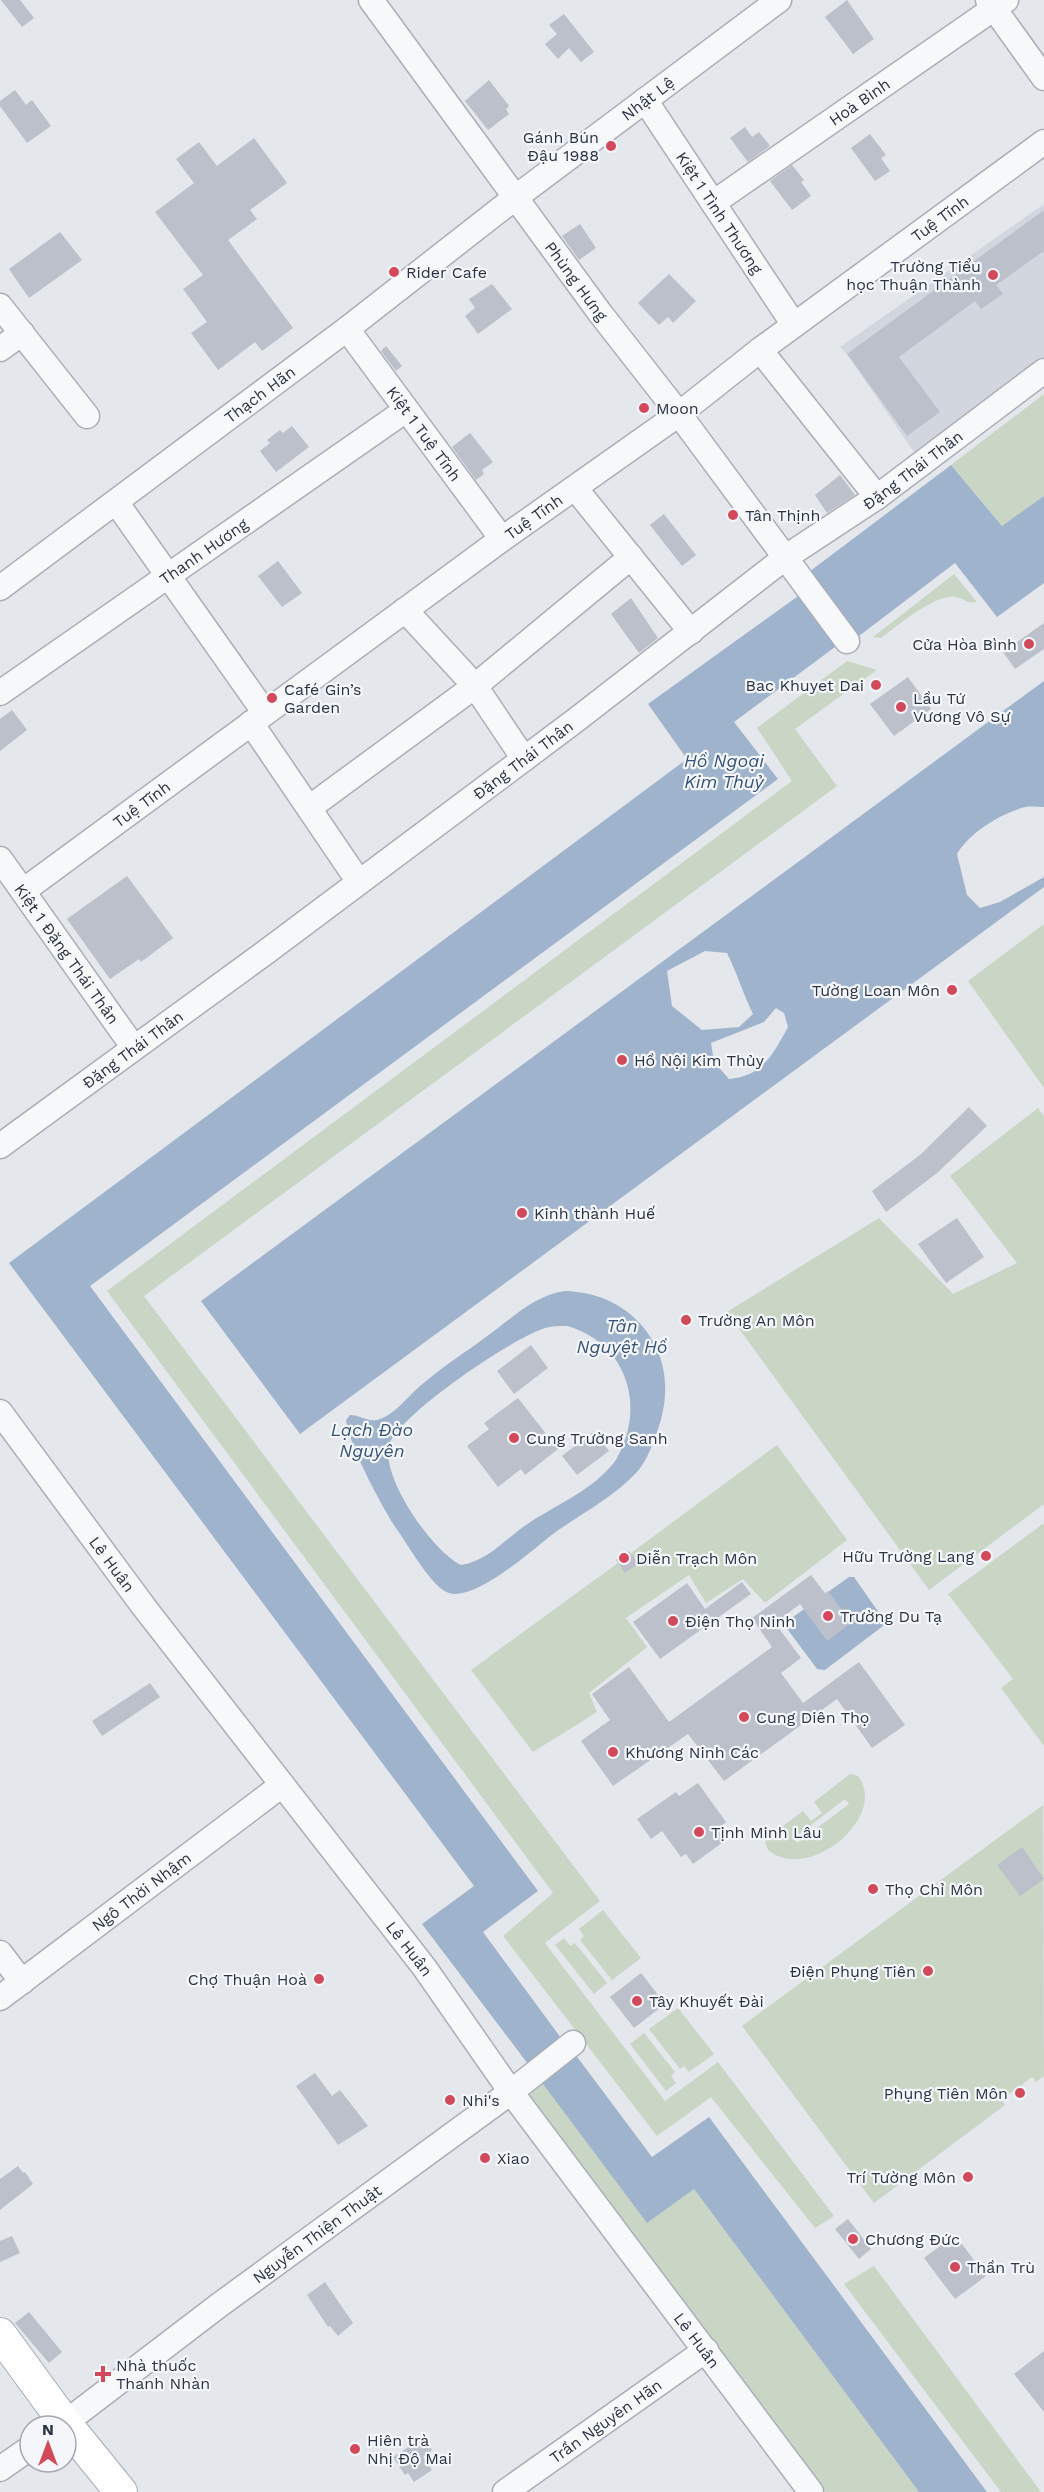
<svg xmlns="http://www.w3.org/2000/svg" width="1044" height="2492" viewBox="0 0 1044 2492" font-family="'Work Sans',sans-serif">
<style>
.built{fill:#d2d6de}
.green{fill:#c9d6c5;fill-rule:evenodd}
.water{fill:#9fb4cc;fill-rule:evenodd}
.building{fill:#bbc0ca}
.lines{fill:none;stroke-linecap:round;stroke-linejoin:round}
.minor-casing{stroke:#a9aeb7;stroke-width:27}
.major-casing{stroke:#a3abb8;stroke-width:34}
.minor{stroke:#f7f8fa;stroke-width:24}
.major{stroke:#fff;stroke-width:32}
.poi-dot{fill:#d1495b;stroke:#f4f6f9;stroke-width:2}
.labels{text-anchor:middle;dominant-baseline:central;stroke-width:4.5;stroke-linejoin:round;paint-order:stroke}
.street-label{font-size:16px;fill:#2b3445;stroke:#f4f6f9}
.poi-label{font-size:16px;fill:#2b3445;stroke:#f4f6f9;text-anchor:start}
.water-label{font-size:18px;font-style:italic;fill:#34527a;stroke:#f4f6f9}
</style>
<rect width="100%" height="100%" fill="#e4e7ec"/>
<path class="built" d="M1044,204V361L916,455L847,354L840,347Z"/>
<g class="green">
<path d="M1044,394V496L1003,527L951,465Z"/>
<path d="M954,574L977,602C968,604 963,598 955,597C935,594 897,626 881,638L873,637Z"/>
<path d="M847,661L877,670L795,729L837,786L144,1296L600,1901L545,1943L665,2101L718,2062L834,2216L815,2228L711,2097L657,2136L503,1936L553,1893L107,1291L792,781L757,728Z"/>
<path d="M1044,924V1088L968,981Z"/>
<path d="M1038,1108L1044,1116V1504L929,1590L727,1312L879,1218L953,1294L1017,1263L950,1176Z"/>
<path d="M777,1445L847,1540L765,1603L743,1579L706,1603L689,1575L626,1618L647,1647L589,1693L597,1712L533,1752L471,1670L618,1563L620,1566L633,1557L631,1553Z"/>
<path d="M1044,1523V1746L1001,1688L1013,1679L948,1594Z"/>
<path d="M850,1774L858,1776C889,1816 809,1884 768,1850L765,1842L767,1838L803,1811L811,1821L822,1813L814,1802ZM845,1799L849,1804L797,1843L794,1838Z"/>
<path d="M1043,1805L1044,2076L1036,2082L1032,2077L1002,2100L1005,2105L874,2203L742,2026Z"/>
<path d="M603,1910L641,1958L612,1980L580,1940L584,1936L579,1929Z"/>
<path d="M564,1938L570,1946L575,1943L607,1983L594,1994L555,1945Z"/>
<path d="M678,2008L714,2054L689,2072L684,2066L680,2069L649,2029Z"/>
<path d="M644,2033L675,2072L671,2076L676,2083L666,2091L630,2044Z"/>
<path d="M540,2080L694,2189L919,2492H824L519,2097Z"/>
<path d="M874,2266L1041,2492H1001L844,2284Z"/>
</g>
<g class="water">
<path d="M951,465L1002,526L1044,496V583L997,617L955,563L855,639L805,575Z"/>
<path d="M801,594L839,644L734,722L778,779L90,1286L538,1891L483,1932L561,2038L528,2064L422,1924L474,1886L9,1263L687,759L648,704Z"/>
<path d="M1044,681V807C1038,807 1031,806 1025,807C1000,814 970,832 957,854L967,895L980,908L1000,902L1044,877V887L300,1434L201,1301ZM705,951L727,953C737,973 743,994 753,1014L739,1027L702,1030L672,1006L667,971ZM776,1008L784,1013L788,1027C773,1054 763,1076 729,1079L714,1062L711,1043L764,1022Z"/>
<path d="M565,1291C598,1292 627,1305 647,1332C671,1365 669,1404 654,1440C650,1451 645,1463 637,1472C612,1499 578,1515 549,1537C529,1553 475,1601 449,1593C433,1589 408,1545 398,1531C383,1510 348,1443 346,1420L350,1415C360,1415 368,1422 377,1420C394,1416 407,1397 420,1386C441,1368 464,1353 486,1337C510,1320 534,1295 565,1291ZM567,1326C617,1340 641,1388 626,1437C622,1447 619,1457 612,1465C588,1493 555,1505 526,1525C504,1540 488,1561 461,1565C433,1552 378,1475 390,1443C402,1413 509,1341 540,1330C548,1326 558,1326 567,1326Z"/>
<path d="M849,1577H854L884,1620L883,1626L825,1670L817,1669L785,1626L786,1622Z"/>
<path d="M575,2054L652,2157L709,2117L987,2492H919L694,2189L647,2223L540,2080Z"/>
</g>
<g class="building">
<path d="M1,0H20L34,18L22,27Z"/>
<path d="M847,0L874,39L853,54L825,17Z"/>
<path d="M564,14L594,52L581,62L569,48L558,59L545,44L557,34L549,25Z"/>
<path d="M489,80L509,106L506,109L509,114L488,130L465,101Z"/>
<path d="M15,90L26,105L32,100L51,126L27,143L0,106V101Z"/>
<path d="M745,127L752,137L759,132L770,146L748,162L730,138Z"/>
<path d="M870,134L886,155L881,158L890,171L875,181L851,148Z"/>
<path d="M254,138L287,183L250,210L257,219L228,240L293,328L262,351L255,342L218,370L191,333L207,322L183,289L203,275L155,212L194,183L176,159L199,142L217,166Z"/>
<path d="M792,165L804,180L801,182L811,196L792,210L770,181Z"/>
<path d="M1044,210V251L996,285L1003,294L981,309L975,301L899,357L940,412L907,436L847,354Z"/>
<path d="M580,224L596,248L579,260L562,236Z"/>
<path d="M60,232L82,260L29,298L9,269Z"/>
<path d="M669,274L696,301L673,323L668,317L659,325L638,303Z"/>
<path d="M492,284L512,309L478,334L465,316L475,308L469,299Z"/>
<path d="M386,346L402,366L396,371L381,351Z"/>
<path d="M292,426L309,447L276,472L260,451L270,443L267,440L280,430L283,433Z"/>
<path d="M470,433L493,462L482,470L484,474L476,480L452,447Z"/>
<path d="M840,475L855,495L827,513L815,495Z"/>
<path d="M664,514L696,555L682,566L650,525Z"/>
<path d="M278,561L302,593L282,607L258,576Z"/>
<path d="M631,598L658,638L639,653L611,614Z"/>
<path d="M1044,623V649L1015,669L1003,652Z"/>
<path d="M908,677L931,709L894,736L870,704Z"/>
<path d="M12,710L27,730L0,751V719Z"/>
<path d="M127,876L173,938L141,962L139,959L110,979L67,919Z"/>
<path d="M969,1107L987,1126L937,1173L886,1212L872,1191L920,1155Z"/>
<path d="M957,1218L984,1257L946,1283L918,1244Z"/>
<path d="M531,1345L548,1368L514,1394L497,1371Z"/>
<path d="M518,1398L558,1449L525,1475L521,1469L498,1487L467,1446L489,1429L484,1423Z"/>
<path d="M594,1431L609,1451L577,1475L562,1456Z"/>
<path d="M629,1551L638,1564L625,1573L616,1560Z"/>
<path d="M811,1575L825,1593L828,1591L851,1623L827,1641L800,1604L775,1623L801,1658L781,1673L803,1703L859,1662L905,1725L872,1748L837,1699L724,1781L688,1734L613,1786L581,1741L610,1720L592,1694L629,1667L669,1722L772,1647L752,1618Z"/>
<path d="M742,1582L751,1594L660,1659L633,1622L687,1583L705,1609Z"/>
<path d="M150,1683L160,1697L102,1736L92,1721Z"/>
<path d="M698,1783L726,1822L722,1826L730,1837L693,1864L686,1854L681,1857L662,1831L651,1839L637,1819L676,1792L679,1796Z"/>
<path d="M1022,1847L1044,1879L1020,1896L997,1865Z"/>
<path d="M641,1973L665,2004L634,2028L610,1997Z"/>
<path d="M315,2073L332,2096L340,2090L368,2126L338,2145L296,2086Z"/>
<path d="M18,2166L23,2173L25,2172L33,2184L0,2210V2179Z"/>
<path d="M848,2219L871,2249L859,2259L835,2229Z"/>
<path d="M955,2235L986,2276L955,2299L924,2258Z"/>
<path d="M12,2236L20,2253L0,2262V2241Z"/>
<path d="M325,2282L353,2323L338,2336L330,2326L328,2327L307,2295Z"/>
<path d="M29,2312L62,2352L49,2363L15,2323Z"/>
<path d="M1044,2351V2412L1014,2374Z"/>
<path d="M424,2437L432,2450L423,2457L432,2470L414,2482L408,2473L405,2475L393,2457Z"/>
</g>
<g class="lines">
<g class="minor-casing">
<g id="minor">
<path id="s1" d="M371,0L600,313L679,414L847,641"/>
<path d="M988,0L1044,78"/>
<path id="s2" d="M645,100L794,325"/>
<path id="s3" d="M713,203L1006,0"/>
<path d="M0,306L87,416"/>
<path id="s4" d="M347,329L502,539"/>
<path d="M0,349L22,333"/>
<path d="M760,350L877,497"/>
<path d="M575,488L691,632"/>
<path d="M116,502L265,713"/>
<path id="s5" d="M0,588L347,329L516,197L779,0"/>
<path d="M405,610L475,686L524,759"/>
<path id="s6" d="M0,693L406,410"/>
<path d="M251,723L359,882"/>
<path d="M309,808L475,686L631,557"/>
<path id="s7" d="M0,859L134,1048"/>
<path id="s8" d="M23,891L502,539L679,414L760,350L1044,142"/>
<path id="s9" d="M0,1146L266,952L576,720L786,557L877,497L1044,371"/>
<path id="s10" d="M0,1412L144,1607L424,1967L511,2092L811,2492"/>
<path d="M0,1953L22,1982"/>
<path id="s11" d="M0,1998L282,1785"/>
<path id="s12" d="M61,2426L218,2306L511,2092L573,2043"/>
<path d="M0,2469L30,2448"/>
<path id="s13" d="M505,2492L706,2350"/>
</g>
</g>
<g class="major-casing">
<path id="major" d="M0,2334L65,2423L121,2492"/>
</g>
<use href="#minor" class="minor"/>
<use href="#major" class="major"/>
</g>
<g class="poi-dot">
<circle cx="611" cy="146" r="6"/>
<circle cx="394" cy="272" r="6"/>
<circle cx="993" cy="275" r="6"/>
<circle cx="644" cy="408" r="6"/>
<circle cx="733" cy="515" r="6"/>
<circle cx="1029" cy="644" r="6"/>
<circle cx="876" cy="685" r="6"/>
<circle cx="272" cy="698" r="6"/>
<circle cx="901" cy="707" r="6"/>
<circle cx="952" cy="990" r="6"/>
<circle cx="622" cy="1060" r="6"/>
<circle cx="522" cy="1213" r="6"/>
<circle cx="686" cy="1320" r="6"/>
<circle cx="514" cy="1438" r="6"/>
<circle cx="986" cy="1556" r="6"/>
<circle cx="624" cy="1558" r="6"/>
<circle cx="828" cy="1616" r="6"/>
<circle cx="673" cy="1621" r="6"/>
<circle cx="744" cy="1717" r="6"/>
<circle cx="613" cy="1752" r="6"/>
<circle cx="699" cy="1832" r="6"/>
<circle cx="873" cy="1889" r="6"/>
<circle cx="928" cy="1971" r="6"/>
<circle cx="319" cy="1979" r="6"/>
<circle cx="637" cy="2001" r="6"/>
<circle cx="1020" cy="2093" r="6"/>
<circle cx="450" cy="2100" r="6"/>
<circle cx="485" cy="2158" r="6"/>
<circle cx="968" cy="2177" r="6"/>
<circle cx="853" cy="2239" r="6"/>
<circle cx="955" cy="2267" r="6"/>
<path d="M100 2365h6v6h6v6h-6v6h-6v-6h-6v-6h6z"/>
<circle cx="355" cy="2449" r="6"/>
</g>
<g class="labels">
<g class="street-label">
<text stroke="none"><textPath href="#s5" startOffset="812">Nhật Lệ</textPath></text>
<text stroke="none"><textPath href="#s3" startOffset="178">Hoà Bình</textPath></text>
<text stroke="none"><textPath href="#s2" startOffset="135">Kiệt 1 Tình Thương</textPath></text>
<text stroke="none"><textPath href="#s8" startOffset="1137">Tuệ Tĩnh</textPath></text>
<text stroke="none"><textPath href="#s1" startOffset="348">Phùng Hưng</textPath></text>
<text stroke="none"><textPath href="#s5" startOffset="324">Thạch Hãn</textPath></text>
<text stroke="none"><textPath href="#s4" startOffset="130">Kiệt 1 Tuệ Tĩnh</textPath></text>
<text stroke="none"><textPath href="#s9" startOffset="1136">Đặng Thái Thân</textPath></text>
<text stroke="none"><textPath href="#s8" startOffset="633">Tuệ Tĩnh</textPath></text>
<text stroke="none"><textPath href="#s6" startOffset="248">Thanh Hương</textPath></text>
<text stroke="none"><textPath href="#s9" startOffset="650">Đặng Thái Thân</textPath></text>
<text stroke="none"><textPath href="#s8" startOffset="147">Tuệ Tĩnh</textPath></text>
<text stroke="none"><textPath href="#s7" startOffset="116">Kiệt 1 Đặng Thái Thân</textPath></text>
<text stroke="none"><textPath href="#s9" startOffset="164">Đặng Thái Thân</textPath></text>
<text stroke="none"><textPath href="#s10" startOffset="189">Lê Huân</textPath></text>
<text stroke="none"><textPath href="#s11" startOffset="177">Ngô Thời Nhậm</textPath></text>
<text stroke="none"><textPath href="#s10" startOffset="675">Lê Huân</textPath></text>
<text stroke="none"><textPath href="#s12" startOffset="320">Nguyễn Thiện Thuật</textPath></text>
<text stroke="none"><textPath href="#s10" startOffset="1161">Lê Huân</textPath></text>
<text stroke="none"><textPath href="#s13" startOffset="123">Trần Nguyên Hãn</textPath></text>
</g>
<g class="poi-label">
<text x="599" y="137" text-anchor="end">Gánh Bún<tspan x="599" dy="18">Đậu 1988</tspan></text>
<text x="981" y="266" text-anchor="end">Trường Tiểu<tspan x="981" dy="18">học Thuận Thành</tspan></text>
<text x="406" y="272">Rider Cafe</text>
<text x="656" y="408">Moon</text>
<text x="745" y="515">Tân Thịnh</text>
<text x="1017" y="644" text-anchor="end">Cửa Hòa Bình</text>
<text x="864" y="685" text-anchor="end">Bac Khuyet Dai</text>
<text x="284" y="689">Café Gin’s<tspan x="284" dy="18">Garden</tspan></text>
<text x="913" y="698">Lầu Tứ<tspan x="913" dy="18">Vương Vô Sự</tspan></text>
<text x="940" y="990" text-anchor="end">Tường Loan Môn</text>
<text x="634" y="1060">Hồ Nội Kim Thủy</text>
<text x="534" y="1213">Kinh thành Huế</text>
<text x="698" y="1320">Trường An Môn</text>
<text x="526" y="1438">Cung Trường Sanh</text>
<text x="974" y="1556" text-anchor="end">Hữu Trường Lang</text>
<text x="636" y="1558">Diễn Trạch Môn</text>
<text x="840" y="1616">Trường Du Tạ</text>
<text x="685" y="1621">Điện Thọ Ninh</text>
<text x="756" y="1717">Cung Diên Thọ</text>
<text x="625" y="1752">Khương Ninh Các</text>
<text x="711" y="1832">Tịnh Minh Lâu</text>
<text x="885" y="1889">Thọ Chỉ Môn</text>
<text x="916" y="1971" text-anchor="end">Điện Phụng Tiên</text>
<text x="307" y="1979" text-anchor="end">Chợ Thuận Hoà</text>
<text x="649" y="2001">Tây Khuyết Đài</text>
<text x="1008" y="2093" text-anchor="end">Phụng Tiên Môn</text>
<text x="462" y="2100">Nhi's</text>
<text x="497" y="2158">Xiao</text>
<text x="956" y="2177" text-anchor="end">Trí Tường Môn</text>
<text x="865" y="2239">Chương Đức</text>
<text x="967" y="2267">Thần Trù</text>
<text x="116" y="2365">Nhà thuốc<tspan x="116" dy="18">Thanh Nhàn</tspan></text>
<text x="367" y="2440">Hiên trà<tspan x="367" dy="18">Nhị Độ Mai</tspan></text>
</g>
<g class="water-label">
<text x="724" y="760">Hồ Ngoại<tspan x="724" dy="21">Kim Thuỷ</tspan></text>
<text x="622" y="1325">Tân<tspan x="622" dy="21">Nguyệt Hồ</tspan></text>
<text x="372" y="1429">Lạch Đào<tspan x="372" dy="21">Nguyên</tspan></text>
</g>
</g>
<g transform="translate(48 2444)"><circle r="28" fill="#f4f6f9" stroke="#a4a8b1" stroke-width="1.5"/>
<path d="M0-4.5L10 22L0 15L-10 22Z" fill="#d1495b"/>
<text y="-9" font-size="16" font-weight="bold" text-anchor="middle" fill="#2b3445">N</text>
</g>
</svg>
